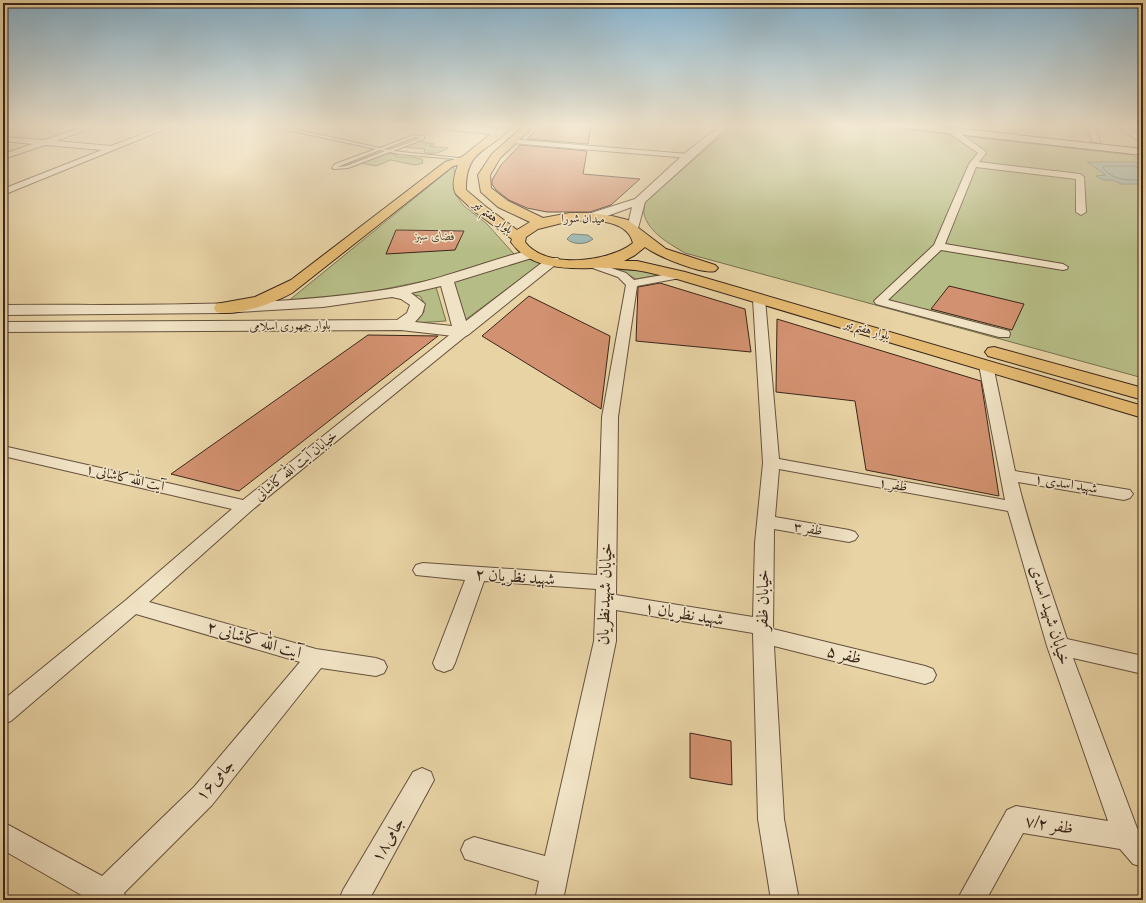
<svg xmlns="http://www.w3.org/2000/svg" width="1146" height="903" viewBox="0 0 1146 903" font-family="'Libre Bodoni',Amiri,serif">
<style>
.green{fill:#b6bc86;stroke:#787150}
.water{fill:#99b6af;stroke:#737c73}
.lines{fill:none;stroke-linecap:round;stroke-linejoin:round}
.shore{stroke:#6a6e64;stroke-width:1}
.building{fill:#d29170;stroke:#3a2619}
.service-casing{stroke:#66513c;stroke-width:2}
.minor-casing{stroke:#66513c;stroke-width:2}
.tertiary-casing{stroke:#66513c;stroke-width:2}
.secondary-casing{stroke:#3a2619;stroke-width:2}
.primary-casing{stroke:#3a2619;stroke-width:2}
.service{fill:#f0e2c4;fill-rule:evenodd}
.minor{fill:#f0e2c4;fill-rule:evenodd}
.tertiary{fill:#f0e2c4;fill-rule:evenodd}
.secondary{fill:#f0e2c4;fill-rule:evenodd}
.primary{fill:#e4ba72;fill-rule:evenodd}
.labels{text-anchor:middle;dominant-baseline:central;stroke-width:3;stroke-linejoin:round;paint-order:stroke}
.far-street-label{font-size:12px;fill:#3a2619;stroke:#f0e2c4}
.far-park-label{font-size:12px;font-style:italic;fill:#594c34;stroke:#f0e2c4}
.street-label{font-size:14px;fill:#3a2619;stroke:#f0e2c4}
.near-street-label{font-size:17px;fill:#3a2619;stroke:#f0e2c4}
</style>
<rect width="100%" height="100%" fill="#e8d3a5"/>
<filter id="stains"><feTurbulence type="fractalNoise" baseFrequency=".005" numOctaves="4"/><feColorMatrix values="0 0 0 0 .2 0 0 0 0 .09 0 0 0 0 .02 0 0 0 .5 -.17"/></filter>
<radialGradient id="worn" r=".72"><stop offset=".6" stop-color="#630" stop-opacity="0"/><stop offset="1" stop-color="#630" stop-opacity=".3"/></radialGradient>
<g class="green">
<path d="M734,125H867L1132,155L1143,161V378L685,253C670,244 649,233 644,214C643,211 645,205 645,202Z"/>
<path d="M419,141L434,144L429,146L448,148C440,153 433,155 424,152L425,149L403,147Z"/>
<path d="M389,153L397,155L396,157H410L422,159L423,163L415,165L391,160L376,166L361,163Z"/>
<path d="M454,166L455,194L464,206L487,224L514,254L434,279L360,294L287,302Z"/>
<path d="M525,254L543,262L465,320L449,282Z"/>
<path d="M604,267L634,269L666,274L636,279L629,275Z"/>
<path d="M436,287L446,321L414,323L424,312V303L420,296L404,293Z"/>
</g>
<g class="water">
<path d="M1087,162H1135L1143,166V184H1121L1113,180H1103L1096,176L1106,175Z"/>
<path d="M572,234L588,235L593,239C586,245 573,245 567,239Z"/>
</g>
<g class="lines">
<path class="shore" d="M1143,169L1134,166H1104L1103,168C1114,181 1127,180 1143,180"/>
</g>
<g class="building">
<path d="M541,125H591L588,144L527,139Z"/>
<path d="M520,145L587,151L583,174L640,179L611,205L590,212H547L527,208L509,200L496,190L492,184V180L501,165Z"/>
<path d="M396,230L464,231L455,250L386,254Z"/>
<path d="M660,283L745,309L751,352L636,341L638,287Z"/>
<path d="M949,286L1024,304L1012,330L931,309Z"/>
<path d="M529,296L610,336L601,409L482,336Z"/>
<path d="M777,319L981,381L999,496L866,470L855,401L776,392Z"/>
<path d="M368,335L438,336L239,491L171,474Z"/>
<path d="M690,733L731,741L732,785L690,778Z"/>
</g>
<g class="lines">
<g class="service-casing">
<path id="service" d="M277,125H281L280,126L380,148L414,135L424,136V139L393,151L468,159L466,160L399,154L390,152L348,168L334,169L332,168L335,164L376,149L278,128L276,127ZM415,137L421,138L389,150L384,149ZM380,150L385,151L346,166L337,167Z"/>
</g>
<g class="minor-casing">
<g id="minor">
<path d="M11,125H22L3,131V127Z"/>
<path d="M89,125H99L56,141L111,146L166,125H175L3,195V189L102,150L45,145L3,159V154L33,144L3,141V137L44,140Z"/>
<path d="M1116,125H1124L1143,138V144Z"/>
<path d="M1088,126L1095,128L1100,141L1099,143L1092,141L1087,128Z"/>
<path d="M946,128H952L985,151L986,153L979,162L1080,174L1084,177L1086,212L1081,215L1076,212V179L976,167L945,244L1063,264L1068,267L1067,269L1063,270L941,250L888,300L1009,331L1010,334L1009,337H999L876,304L874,301L934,245L969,164L978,153L945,130Z"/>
<path d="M508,139L688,154L692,156L688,158L511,143H508Z"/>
<path d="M588,260L626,273L634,280L680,272L686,275L680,278L637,286L618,417L616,595L753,617L755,543L763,463L753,299L759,295L765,299L779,459L1005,500L979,365L981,362H991L993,365L1015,471L1130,490L1133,494L1130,498L1124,500L1018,482C1031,535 1050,587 1067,639L1143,656V674L1073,658L1137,828L1143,835V867L1133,864L1120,849L1023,833L986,900H957L1007,810L1016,806L1108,821L1047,646L1008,511L779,469L775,517L849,530L855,532L858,536L855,540L849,542L774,529L773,629L925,666L933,669L936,675L933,681L925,684L774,646L784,819L799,900H771L758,819L753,633L616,610V641L563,900H535L539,881L465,859L461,850L465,841L474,837L545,856L594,641L596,589L484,581L455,663L452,669L444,672L436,669L433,663L465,580L416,575L413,570L416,565L423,563L597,575L602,417L626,285L618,277L584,265L583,263L584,261Z"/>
<path d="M462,328L468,332L467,335L252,510L149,602L316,649L376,658L384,661L387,667L384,673L376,676L321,668L212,805L124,893L127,900H90L3,850V822L102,876L194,787L300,662L136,614L11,721L3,724V700L126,600L232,509L3,456V446L243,500L457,329Z"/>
<path d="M422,768L431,772L434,780L369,900H339L343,890L413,772Z"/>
</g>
</g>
<g class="tertiary-casing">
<g id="tertiary">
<path d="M430,125H455L499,129L504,132L499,135L434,128Z"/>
<path d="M721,125H730L645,202L637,232L633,233L627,229L632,207L596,220H588L586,217L588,214L635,199L684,154Z"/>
<path d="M530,250L535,251L537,254L535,257L454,282L466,321L548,258H558L560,261L468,335L462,337L401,330L3,332V322L397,320L407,313L410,305L401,299L392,297L323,307L222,313L3,315V305C132,304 262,309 390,289C438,281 483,262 530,250ZM441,286L452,326L415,322L422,314L425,304L411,293Z"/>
</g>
</g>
<g class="secondary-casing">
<path id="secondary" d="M899,125H927L1143,149V155L904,128Z"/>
</g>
<g class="primary-casing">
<g id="primary">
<path d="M502,125H513C492,152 465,147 466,190L485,206L517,230L530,222L498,207L481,192L478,175L492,154L525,125H535L500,158L490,175L491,188L508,201L543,218L570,213H589L612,216L628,220L666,249L715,265L718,268L715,271C702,275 657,256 645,247L635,255L624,261H637L685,272L1143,406V418L677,279C663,276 649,272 635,270C621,269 606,267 592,268C563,269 529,268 511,242L512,239L475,212L456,194C451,186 455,173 458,165L453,166L292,293C274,303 237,317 216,312L214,308L216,304L255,297L291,280L445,162L462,157ZM570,221C590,220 627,218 633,243C609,262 546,270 525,242L526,237L538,229Z"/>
<path d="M994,347L1143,388V400L988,356L985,352L988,348Z"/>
</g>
</g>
<use href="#service" class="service"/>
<use href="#minor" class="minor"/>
<use href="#tertiary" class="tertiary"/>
<use href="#secondary" class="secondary"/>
<use href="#primary" class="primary"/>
</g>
<linearGradient id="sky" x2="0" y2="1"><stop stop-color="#88b5d1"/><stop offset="0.5" stop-color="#f5ebd6"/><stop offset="1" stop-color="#f5ebd6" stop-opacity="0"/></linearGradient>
<rect width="1146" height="251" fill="url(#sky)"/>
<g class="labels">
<g class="far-street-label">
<text transform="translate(493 217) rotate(38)">بلوار هفتم تیر</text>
<text transform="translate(583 219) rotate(1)">میدان شورا</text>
<text transform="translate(290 326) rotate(-1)">بلوار جمهوری اسلامی</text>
<text transform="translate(867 330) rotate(16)">بلوار هفتم تیر</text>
</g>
<g class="far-park-label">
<text x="435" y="236">فضای سبز</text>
</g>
<g class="street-label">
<text transform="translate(296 466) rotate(-39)">خیابان آیت الله کاشانی</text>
<text transform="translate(125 478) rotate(13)">آیت الله کاشانی ۱</text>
<text transform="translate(1066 484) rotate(9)">شهید اسدی ۱</text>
<text transform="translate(893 485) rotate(10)">ظفر ۱</text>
<text transform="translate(808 529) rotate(10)">ظفر ۳</text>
</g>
<g class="near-street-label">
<text transform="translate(515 577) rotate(4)">شهید نظریان ۲</text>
<text transform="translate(605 594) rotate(-88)">خیابان شهیدنظریان</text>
<text transform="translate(763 600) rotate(-89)">خیابان ظفر</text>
<text transform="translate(684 614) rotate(9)">شهید نظریان ۱</text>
<text transform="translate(1050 615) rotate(73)">خیابان شهید اسدی</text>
<text transform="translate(254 640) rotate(16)">آیت الله کاشانی ۲</text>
<text transform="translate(844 655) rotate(14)">ظفر ۵</text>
<text transform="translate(215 780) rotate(-49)">جامی۱۶</text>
<text transform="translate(1049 825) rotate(9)">ظفر ۷/۲</text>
<text transform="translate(388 840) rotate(-60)">جامی۱۸</text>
</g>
</g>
<rect width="1146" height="903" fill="none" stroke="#e8d3a5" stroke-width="16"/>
<rect x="4" y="4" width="1138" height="895" fill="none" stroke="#3a2619" stroke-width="2"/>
<rect x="8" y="8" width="1130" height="887" fill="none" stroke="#3a2619"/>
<rect width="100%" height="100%" filter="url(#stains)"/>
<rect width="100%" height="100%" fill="url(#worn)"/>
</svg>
